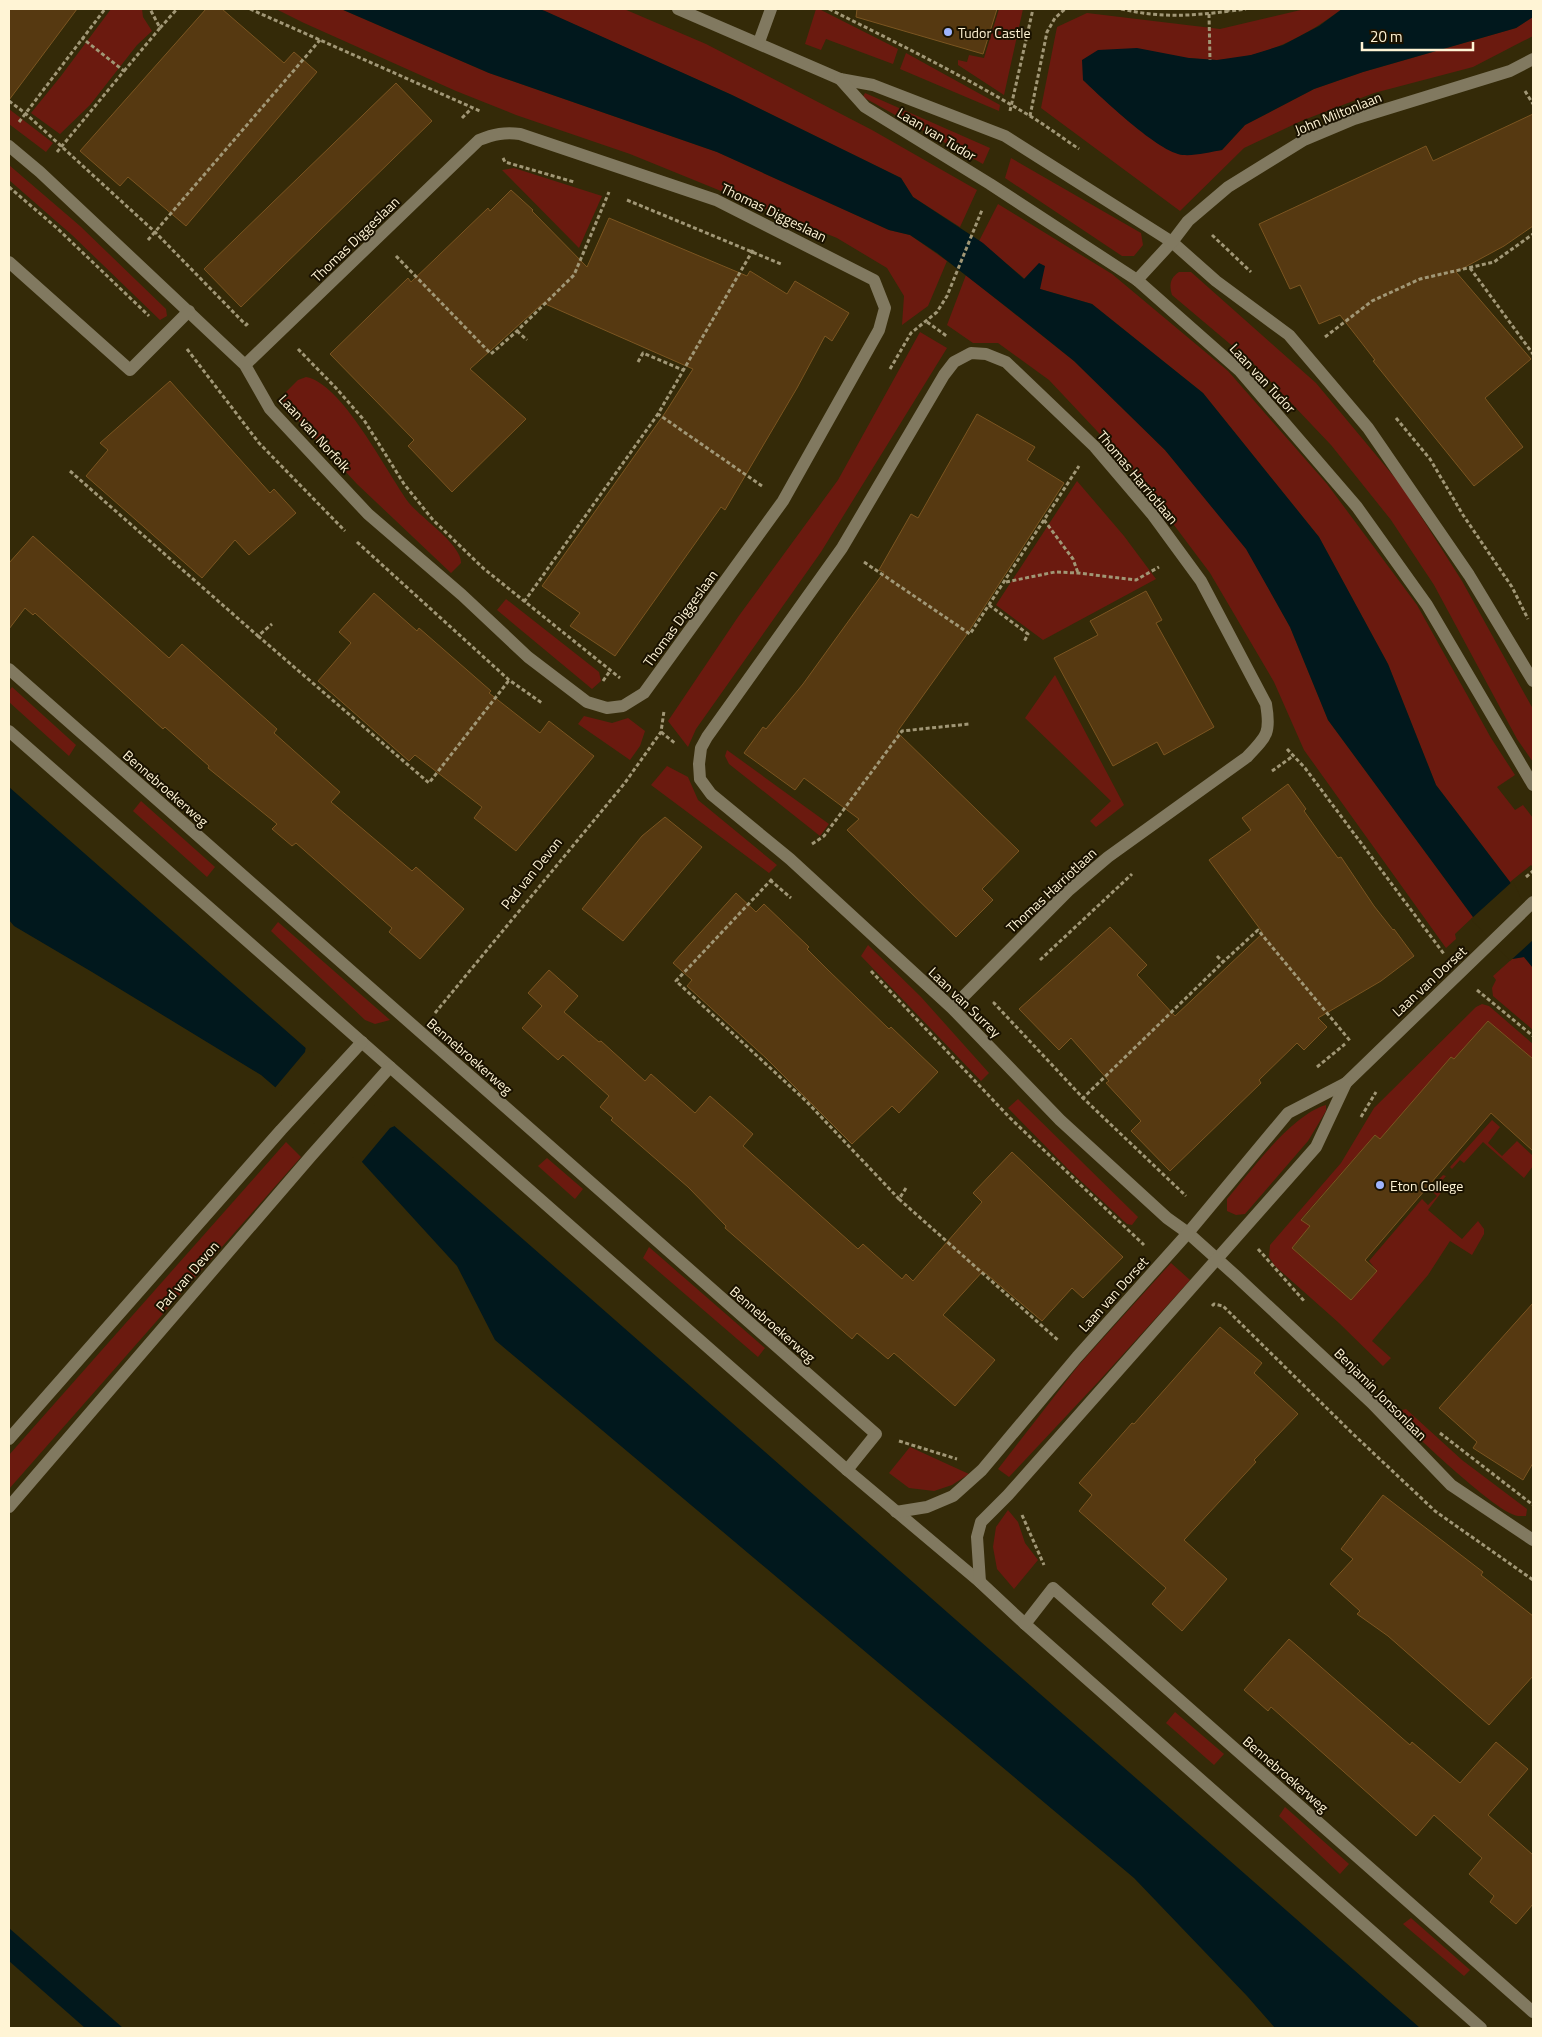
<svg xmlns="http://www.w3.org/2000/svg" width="1542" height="2037" viewBox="0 0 1542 2037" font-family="'Titillium Web',sans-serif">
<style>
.green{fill:#6b1a0f}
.water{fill:#01181d}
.pier{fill:#342a08}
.building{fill:#563911;stroke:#7b5521}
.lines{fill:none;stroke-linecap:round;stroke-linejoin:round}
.path{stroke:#a19776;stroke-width:3;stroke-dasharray:4 2.5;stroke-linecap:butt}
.minor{stroke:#817960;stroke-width:12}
.poi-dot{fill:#9eb4fd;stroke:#1a1200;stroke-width:2}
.labels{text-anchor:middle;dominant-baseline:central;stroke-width:4;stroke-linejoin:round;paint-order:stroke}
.poi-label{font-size:14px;fill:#fff4d5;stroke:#1a1200;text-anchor:start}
.street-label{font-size:14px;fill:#fff4d5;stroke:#1a1200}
</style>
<rect width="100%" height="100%" fill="#342a08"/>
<g class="green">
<path d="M111,9H142L143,17L152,31L137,45L90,105L60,134L31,113L61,76Z"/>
<path d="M276,9H341L489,73L717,152L889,230L910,235L947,261L928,306L902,325L904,296L887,268L837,238L630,154L516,115L456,91L304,23Z"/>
<path d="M539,9H624L706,44L872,130L977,190L960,227L913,197L901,178L732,95Z"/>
<path d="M816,9H819L898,49L893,64L826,39L821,50L805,44Z"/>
<path d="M999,9H1023L1004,95L958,65V60L967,62L969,55L984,58Z"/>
<path d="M1305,9H1342C1306,36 1263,59 1216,60C1205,60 1194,58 1182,58C1149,59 1116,59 1083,60V80L1119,113L1157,143L1183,155L1222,150L1245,125L1314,89L1363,72L1516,28L1533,17V36L1473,67L1374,93L1301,121L1244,148L1180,211L1041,108L1057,27L1087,13L1220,29Z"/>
<path d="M906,53L1000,105L999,111L900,69Z"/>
<path d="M865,93L990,148L983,164L863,97Z"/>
<path d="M9,109L53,143L46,152L9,124Z"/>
<path d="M1011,158L1141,233L1143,245L1134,256H1122L1005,178Z"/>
<path d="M9,165L80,226L166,309L167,316L160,320L72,235L9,180Z"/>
<path d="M514,168L602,196L579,248L502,170Z"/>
<path d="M998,204L1112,274L1228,371L1327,484L1417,605L1491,738L1515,775L1497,787L1515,810L1523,805L1533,818L1532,866L1531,865L1510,882L1436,785L1388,664L1319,537L1203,393L1092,304L1040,289L1025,279L979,241Z"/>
<path d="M1179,272H1191L1316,383L1401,485L1462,581L1533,709V762L1517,739L1434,585L1391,520L1331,445L1255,365L1172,295C1169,285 1170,278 1179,272Z"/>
<path d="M966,275L1074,361L1165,450L1247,549L1290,627L1328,720L1473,917L1455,934L1456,939L1446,948L1304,750L1274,682L1210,573L1129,465L1049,380L998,343H973L947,325Z"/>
<path d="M920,332L947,348L821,552L696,729L688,747L668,721L738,617L838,480Z"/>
<path d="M306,377C342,383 387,473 409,503C420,517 462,545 461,563L451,573L357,484L285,406L280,398L298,380Z"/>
<path d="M1077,481L1124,536L1156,579L1043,640L996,605Z"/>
<path d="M506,599L599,672L601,681L592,689L497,610Z"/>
<path d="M1055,675L1124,805L1096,827L1090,821L1111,801L1025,718Z"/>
<path d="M12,687L76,745L69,756L9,702V691Z"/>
<path d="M584,716L612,723L628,718L645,731L640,746L630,760L578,724Z"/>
<path d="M727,750L829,824L820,836L729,764L725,756Z"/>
<path d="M667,766L688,777L698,800L777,865L769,873L651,785Z"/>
<path d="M141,801L215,867L207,877L133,811Z"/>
<path d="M278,922L390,1020L375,1024L365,1020L271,931Z"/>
<path d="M868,945L921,997L989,1073L981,1081L861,956Z"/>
<path d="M1524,957L1533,968V1030L1493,996L1492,988L1496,980L1493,976L1512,959Z"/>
<path d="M1482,1004L1489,1006L1533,1044V1059L1488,1021L1454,1059L1451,1058L1380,1139L1375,1135L1301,1219L1310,1226L1292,1248L1351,1300L1377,1271L1369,1261L1422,1199L1428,1205L1437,1196L1430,1189L1443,1175L1446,1176L1438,1185L1443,1190L1428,1210L1462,1239L1478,1221L1484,1229V1234L1472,1255L1450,1241L1428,1275L1372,1341L1391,1358L1383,1366L1339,1323L1275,1266L1269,1257L1270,1245L1341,1163L1374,1108L1476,1007Z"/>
<path d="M1018,1099L1138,1217L1132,1225L1127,1224L1069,1170L1008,1108Z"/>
<path d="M1326,1105V1111L1308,1141L1245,1214L1236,1215L1227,1211V1199C1251,1171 1291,1115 1326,1105Z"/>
<path d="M1492,1120L1500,1127L1488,1143L1502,1156L1517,1141L1533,1156V1166L1524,1178L1483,1142L1464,1163L1460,1160L1452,1169L1450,1167Z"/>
<path d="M286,1142L301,1157L9,1489V1455Z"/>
<path d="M547,1158L583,1189L575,1199L538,1166Z"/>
<path d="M649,1247L765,1348L758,1357L643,1258Z"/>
<path d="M1171,1263L1190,1280L1099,1381L1009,1477L998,1469L1078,1366Z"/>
<path d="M1406,1409L1462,1460L1527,1509L1526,1516C1523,1516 1520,1516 1518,1516C1496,1513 1417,1436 1396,1417L1402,1410Z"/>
<path d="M910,1447L969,1474L952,1485L934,1491L909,1488L889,1473Z"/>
<path d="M1008,1510L1018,1522L1025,1543L1038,1560L1014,1589L997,1569L993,1547L996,1527Z"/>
<path d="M1175,1712L1224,1754L1214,1765L1166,1723Z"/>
<path d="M1285,1807L1349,1864L1340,1874L1279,1816Z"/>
<path d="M1411,1918L1470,1970L1464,1976L1403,1924Z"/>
</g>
<g class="water">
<path d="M341,9H539L545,11L732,95L901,178L913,197L983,243L1024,279L1039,263L1045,266L1040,289L1092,304L1203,393L1319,537L1388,664L1436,785L1510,882L1523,909L1533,919V968L1524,957L1512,959L1473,917L1328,720L1290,627L1246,549L1165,450L1074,361L1009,309L937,253L910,235L889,230L717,152L489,73Z"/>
<path d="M1342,9H1533V17L1516,28L1363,72L1314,89L1245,125L1222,150C1210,152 1195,156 1183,155C1159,153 1102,98 1083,80L1082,60L1098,50L1137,48L1189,58L1217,60L1251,55L1283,45L1319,26Z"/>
<path d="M9,787L1420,2028H1275L1247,1996L1134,1878L495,1340L457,1266L362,1162L261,1075L92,972L14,926L9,920Z"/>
<path d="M9,1928L123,2028H85L9,1961Z"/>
</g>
<g class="pier">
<path d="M1513,881L1525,907L1533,915V940L1510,961L1471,919Z"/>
<path d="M306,1046L397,1125L390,1128L360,1164L274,1089L305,1052Z"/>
</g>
<g class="building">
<path d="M9,9H77L9,100Z"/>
<path d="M206,9H222L284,63L294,52L317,72L186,226L128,177L120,186L80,151Z"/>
<path d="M857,9H997L983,54L856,17Z"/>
<path d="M396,83L432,121L241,307L204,269Z"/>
<path d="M1533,114V226L1504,246L1456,272L1531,359L1485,398L1523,447L1474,486L1373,361L1375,360L1340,315L1319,324L1300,285L1290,289L1259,224L1426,146L1433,161Z"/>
<path d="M511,190L533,210L532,211L587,267L609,218L747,276L750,271L787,294L795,281L849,313L832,341L825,336L797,388L725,510L721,507L615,656L570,626L580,613L542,586L665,413L693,369L543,303L470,369L526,419L452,492L408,446L414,440L330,354L408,278L411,282L488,208L490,211Z"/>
<path d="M170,381L270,493L274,489L296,513L249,555L235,540L202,578L86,476L108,450L100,443Z"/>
<path d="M977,414L1035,447L1027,460L1064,483L965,637L897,732L1019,851L982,889L993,900L956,937L847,830L859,819L804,778L795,790L744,753L763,727L766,729L803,684L884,572L879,570L911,514L918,518Z"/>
<path d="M33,536L169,658L182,644L277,729L274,733L340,792L331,802L412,871L416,867L464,909L420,959L389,932L392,928L296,843L292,846L272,829L277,824L208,768L209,766L165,727L163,729L35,613L33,615L25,608L9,629V563Z"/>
<path d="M1146,591L1162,620L1156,623L1214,727L1164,755L1157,742L1113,766L1054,658L1098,635L1090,621Z"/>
<path d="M374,593L417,631L419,628L491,691L489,693L540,733L549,721L594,756L516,851L474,818L482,807L415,755L409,761L318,681L351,643L339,632Z"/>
<path d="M1288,784L1306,809L1304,811L1321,835L1338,858L1341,857L1374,906L1393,930L1394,929L1414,956L1381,981L1318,1018L1327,1027L1304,1050L1297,1043L1259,1080L1261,1083L1170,1171L1131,1131L1141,1121L1106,1083L1109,1081L1071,1038L1059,1050L1019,1009L1110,927L1147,965L1137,975L1175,1016L1263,933L1209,860L1251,830L1242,818Z"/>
<path d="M665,817L702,847L623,941L582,909L642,836Z"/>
<path d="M736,893L756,912L764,904L809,947L807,949L828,970L889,1029L891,1027L938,1072L899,1113L892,1106L852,1144L766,1058L687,986L692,980L673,963Z"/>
<path d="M549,970L578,996L564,1012L599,1042L601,1041L645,1081L651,1074L695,1113L710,1096L753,1134L743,1146L858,1249L863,1244L902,1279L906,1274L913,1281L982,1202L973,1193L1012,1152L1123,1257L1083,1298L1072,1288L1042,1321L983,1271L943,1315L995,1360L955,1406L894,1353L888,1359L857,1333L852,1339L725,1228L726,1226L688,1187L611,1120L613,1118L600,1107L609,1096L563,1055L558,1060L522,1028L542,1006L528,993Z"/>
<path d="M1488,1021L1533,1059V1151L1491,1113L1365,1260L1377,1271L1351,1300L1292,1248L1310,1226L1301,1220L1375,1135L1380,1139L1451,1057L1454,1059Z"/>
<path d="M1533,1303V1463L1523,1480L1473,1448L1477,1442L1439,1408Z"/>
<path d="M1220,1327L1262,1363L1254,1373L1298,1414L1254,1460L1256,1462L1184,1540L1227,1579L1182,1631L1152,1604L1166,1588L1079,1511L1092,1495L1079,1483L1132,1423L1134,1424Z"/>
<path d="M1383,1495L1483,1572L1481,1575L1533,1616V1676L1489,1725L1388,1636L1357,1614L1360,1611L1330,1584L1353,1559L1341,1549Z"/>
<path d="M1289,1639L1410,1745L1412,1742L1460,1783L1496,1742L1528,1769L1488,1815L1533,1855V1904L1516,1924L1490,1902L1494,1896L1469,1874L1482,1858L1434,1815L1416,1836L1271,1707L1268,1711L1244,1690Z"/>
</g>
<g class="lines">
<g class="path">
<path d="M250,9L480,111"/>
<path d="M829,9C895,42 962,75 1025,113C1044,124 1061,137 1079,149"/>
<path d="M1121,9C1161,18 1190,16 1231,11"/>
<path d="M1226,9L1231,11L1246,9"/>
<path d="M1209,14L1210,60"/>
<path d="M160,28L177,9"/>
<path d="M124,71L160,28L150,9"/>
<path d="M1525,91L1533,104"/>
<path d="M9,101L25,113L155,232L246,325L248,323"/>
<path d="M1010,111L1033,9"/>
<path d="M1030,116L1047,32L1055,18L1065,9"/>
<path d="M462,118L472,108"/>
<path d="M19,122L105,9"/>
<path d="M57,152L124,71L82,38"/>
<path d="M503,158L505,162L574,182"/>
<path d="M9,187L58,229L149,316"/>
<path d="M627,200L781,264"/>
<path d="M1212,235L1251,272"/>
<path d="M148,240L320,40"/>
<path d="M753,250L658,414L762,486"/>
<path d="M396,256L491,354L517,331L574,275L609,192"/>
<path d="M1470,268L1533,354"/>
<path d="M927,322L948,337"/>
<path d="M517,331L527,340"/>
<path d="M1325,337L1372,301L1420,279L1494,262L1533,234"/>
<path d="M187,349L259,443L345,531"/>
<path d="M298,349L336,388L364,420L404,484L433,520L483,568L620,678"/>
<path d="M638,362L643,353L683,370"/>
<path d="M890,369L911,333L937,312L947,296L982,210"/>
<path d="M1396,418L1430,459L1463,515L1512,587L1528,619"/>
<path d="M70,471L258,636L272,624"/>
<path d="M1044,520L1073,559L1078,573"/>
<path d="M357,542L509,680L542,703"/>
<path d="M864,562L970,634L1079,466"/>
<path d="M1006,582L1055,572L1078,573L1136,580L1159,567"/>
<path d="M524,602L658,414"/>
<path d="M989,605L1028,634L1024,642"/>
<path d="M258,636L429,783L510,679"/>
<path d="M603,681L610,671"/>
<path d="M661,732L676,744"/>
<path d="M1287,749L1305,768L1444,954"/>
<path d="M1272,771L1293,756"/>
<path d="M812,844L824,836L902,731L969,724"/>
<path d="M1526,877L1533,871"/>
<path d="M772,879L676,981L806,1101L899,1199"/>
<path d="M770,880L791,898"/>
<path d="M1217,956L1223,962"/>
<path d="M1040,960L1132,874"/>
<path d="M871,971L1010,1118L1144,1245"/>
<path d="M1477,990L1533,1036"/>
<path d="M995,1002L994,1003L1083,1098L1186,1196"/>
<path d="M435,1013L624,784L661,732L664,711"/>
<path d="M1317,1067L1345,1044"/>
<path d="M1082,1099L1223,962L1258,930L1351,1042"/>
<path d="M1361,1117L1376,1092"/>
<path d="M906,1188L899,1199L1059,1341"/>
<path d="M1258,1249L1305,1302"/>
<path d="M1212,1306L1214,1304L1223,1306L1351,1432L1435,1511L1533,1580"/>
<path d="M1440,1433L1533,1505"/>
<path d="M899,1441L957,1459"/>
<path d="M1022,1515L1044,1565"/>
</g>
<g class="minor">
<path d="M678,9L840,79L873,85L1005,136L1172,242L1216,281L1289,335L1368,428L1469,575L1533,681"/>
<path d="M759,42L771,9"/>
<path d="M840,79L865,107L990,184L1137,280L1240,371L1357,507L1427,605L1533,785"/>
<path d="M9,146L40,172L245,365L270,409L368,514L462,595L528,657L587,702L607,708L623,706L644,693L783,501L879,330L885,308L874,280L716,200L520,134C505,132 494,134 479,140L245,365"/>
<path d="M9,262L130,370L189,311"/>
<path d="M1137,280L1172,242L1188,221L1228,187L1304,140L1354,119L1510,71L1533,59"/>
<path d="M9,669L876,1434L847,1470"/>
<path d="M9,731L847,1470L980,1582L1025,1624L1481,2028"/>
<path d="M952,1008L1068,891L1108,857L1247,757C1267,736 1271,733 1266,704L1201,581L1152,514L1095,447L1006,362L986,354L971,353L954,362L944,375L842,548L707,737L701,748L699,764L700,779L711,794L790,859L952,1008L1060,1120L1167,1218L1188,1233L1236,1276L1372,1403L1451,1485L1533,1540"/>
<path d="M9,1439L281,1130L362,1042"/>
<path d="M9,1507L311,1156L390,1067"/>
<path d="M896,1512L927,1507L953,1496L982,1470L1077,1357L1188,1233L1288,1113L1346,1083L1533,902"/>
<path d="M980,1582L977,1537L981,1522L1008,1495L1316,1147L1346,1083"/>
<path d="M1025,1624L1053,1588L1533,2012"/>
</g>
</g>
<g class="poi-dot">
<circle cx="948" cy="32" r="5"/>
<circle cx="1380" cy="1185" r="5"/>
</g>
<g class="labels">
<g class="poi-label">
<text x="958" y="32">Tudor Castle</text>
<text x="1390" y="1185">Eton College</text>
</g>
<g class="street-label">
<text transform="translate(1338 113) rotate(-22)">John Miltonlaan</text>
<text transform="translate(937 134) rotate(31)">Laan van Tudor</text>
<text transform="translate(774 212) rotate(26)">Thomas Diggeslaan</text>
<text transform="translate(355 239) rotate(-44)">Thomas Diggeslaan</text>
<text transform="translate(1263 378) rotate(47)">Laan van Tudor</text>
<text transform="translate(315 433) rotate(48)">Laan van Norfolk</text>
<text transform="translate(1138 477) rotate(50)">Thomas Harriotlaan</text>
<text transform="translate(680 618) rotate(-54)">Thomas Diggeslaan</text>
<text transform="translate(166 788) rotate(41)">Bennebroekerweg</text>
<text transform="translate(531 873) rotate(-51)">Pad van Devon</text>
<text transform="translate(1051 890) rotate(-43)">Thomas Harriotlaan</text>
<text transform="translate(1429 981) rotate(-43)">Laan van Dorset</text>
<text transform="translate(965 1002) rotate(44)">Laan van Surrey</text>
<text transform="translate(470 1056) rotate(41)">Bennebroekerweg</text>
<text transform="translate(187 1276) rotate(-49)">Pad van Devon</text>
<text transform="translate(1113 1294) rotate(-48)">Laan van Dorset</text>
<text transform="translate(773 1324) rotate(41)">Bennebroekerweg</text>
<text transform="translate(1381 1394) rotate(45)">Benjamin Jonsonlaan</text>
<text transform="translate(1286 1774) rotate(41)">Bennebroekerweg</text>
</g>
</g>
<rect width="1542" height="2037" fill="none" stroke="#fff4d5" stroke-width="20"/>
<path d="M1362 42v8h111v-8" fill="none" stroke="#fff4d5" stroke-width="2.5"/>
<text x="1370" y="42" font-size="15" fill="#fff4d5" stroke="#1a1200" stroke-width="4" paint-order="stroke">20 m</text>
</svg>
